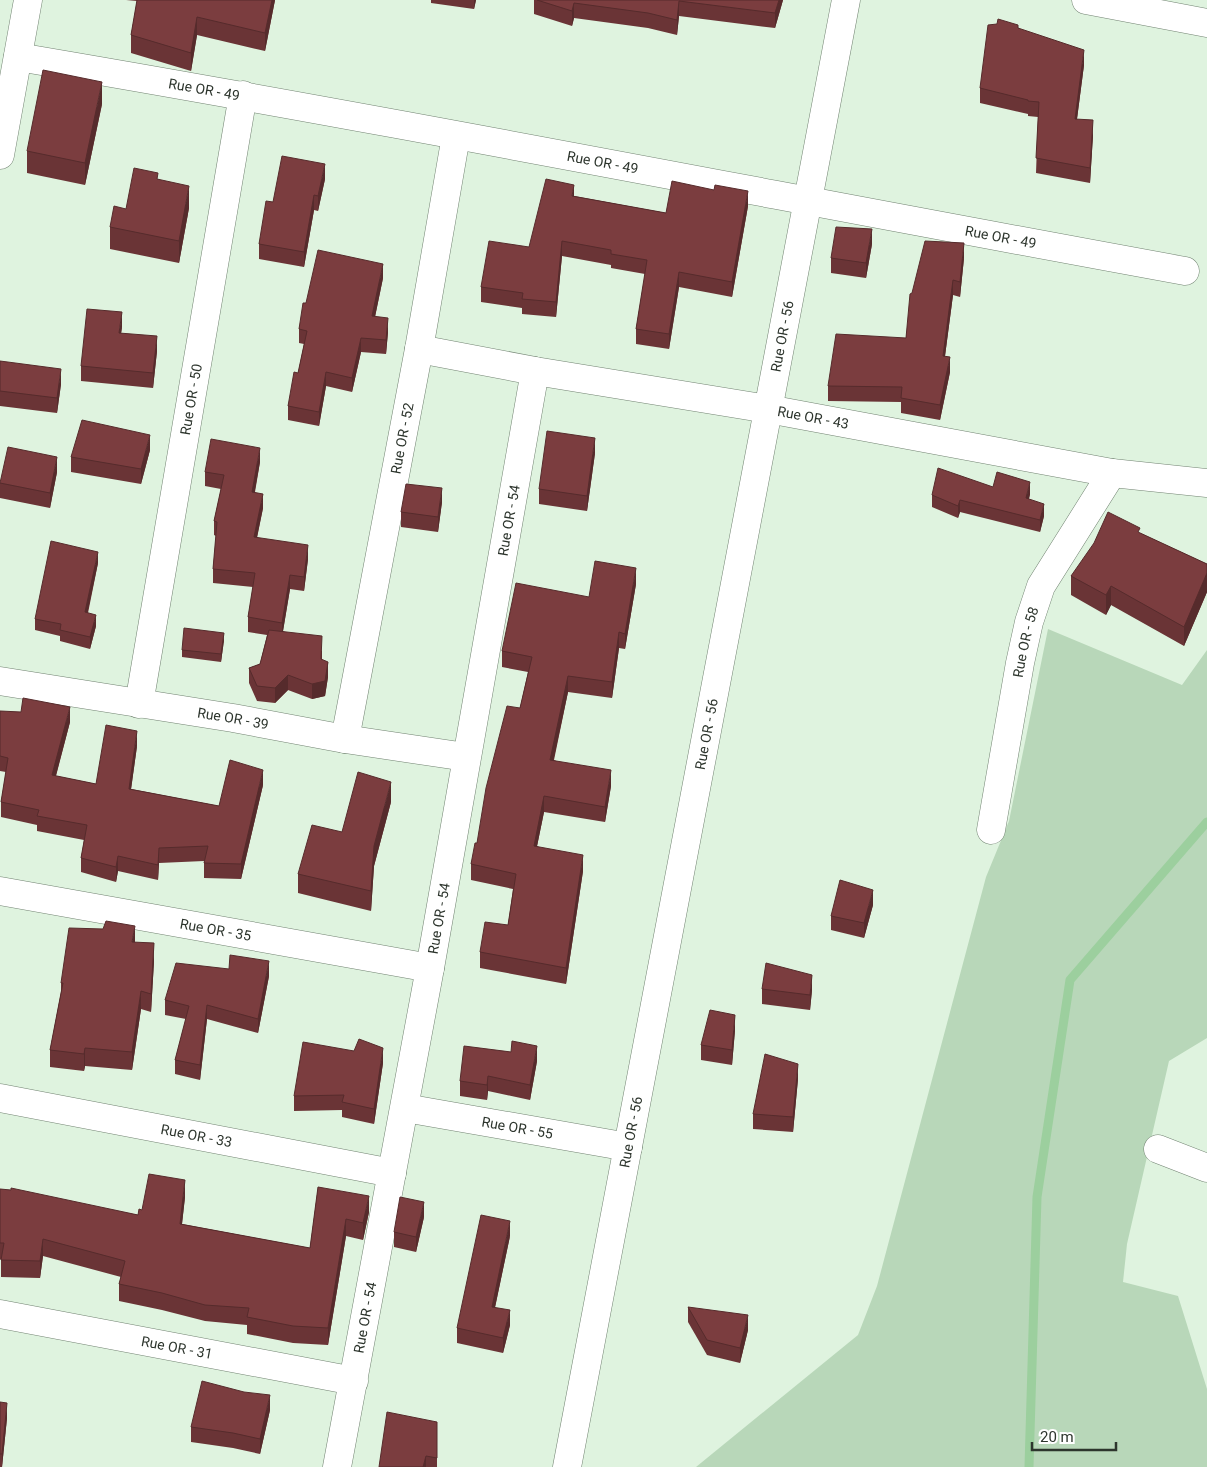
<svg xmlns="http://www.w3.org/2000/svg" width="1207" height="1467" viewBox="0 0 1207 1467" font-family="Roboto,sans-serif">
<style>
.green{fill:#b8d7b9}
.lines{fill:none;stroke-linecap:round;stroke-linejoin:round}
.stream{stroke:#9ccf9e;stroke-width:9}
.street-casing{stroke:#728372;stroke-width:29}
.street{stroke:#fff;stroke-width:28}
.wall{fill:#6a3436}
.shaded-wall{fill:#562b2c}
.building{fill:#7b3d3f;stroke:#562b2c}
.labels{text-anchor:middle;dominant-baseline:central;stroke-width:5;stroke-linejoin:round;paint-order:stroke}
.street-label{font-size:14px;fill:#2d352d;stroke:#fff}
</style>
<rect width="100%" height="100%" fill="#dff3df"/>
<path class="green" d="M1048,629L1182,685L1207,650V1038L1169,1061L1127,1244L1123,1282L1178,1296L1207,1389V1467H696L858,1335L877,1286L986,877L1009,821Z"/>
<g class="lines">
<path class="stream" d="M1029,1467L1037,1197L1070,980L1207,822"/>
<g class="street-casing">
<g id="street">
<path d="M1086,0L1207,23"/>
<path id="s1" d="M18,57C408,123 796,200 1185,271"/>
<path d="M0,155L28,0"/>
<path id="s2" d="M419,349L535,371L768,409L1112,473L1207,483"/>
<path id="s3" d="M0,681L233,718L345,739L466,757"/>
<path id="s4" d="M139,704L243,95"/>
<path id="s5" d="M345,739L419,349L456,136"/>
<path id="s6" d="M991,830L1020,663L1029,622L1041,586L1112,473"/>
<path id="s7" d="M0,891L430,968"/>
<path id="s8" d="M0,1098L392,1173"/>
<path id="s9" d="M405,1108L628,1147"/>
<path d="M1158,1149L1207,1168"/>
<path id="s10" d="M0,1314L354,1381"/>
<path id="s11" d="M337,1467L430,968L535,371"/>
<path id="s12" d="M567,1467L846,0"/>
</g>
</g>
<use href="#street" class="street"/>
</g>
<g class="wall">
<path d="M126,0H275L265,51L197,35L191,71L131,53V35L137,1Z"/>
<path d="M431,0H476L474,9L431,3Z"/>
<path d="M534,0H783L775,28L679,16L677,35L648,28L574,18L572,26L534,14Z"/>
<path d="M1018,28L1084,65L1077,119L1093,135L1090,183L1036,173L1038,117L1028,116V114L980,103V88Z"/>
<path d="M102,104L85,185L27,173V151Z"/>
<path d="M158,179L189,208L179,263L110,249V227L126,209Z"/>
<path d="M325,179L318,211L314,210L304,267L259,259V244L273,202Z"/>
<path d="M574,196L666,213L748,206L732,297L679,287L669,349L636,344V329L645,274L611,268V265L562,256L556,317L522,314V308L481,302V287L529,247Z"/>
<path d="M872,244L866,278L831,273V258Z"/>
<path d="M964,258L960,297L953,295L945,356L950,372L940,420L901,413V402L828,401V386L906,338L912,293Z"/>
<path d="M383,278L375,317L388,332L386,354L361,352L352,392L326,386L319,426L288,420V406L298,373L304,344L299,343V329L306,303Z"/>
<path d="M122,327L121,333L157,351L153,388L81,381V366Z"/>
<path d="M0,361L61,384L57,413L0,406Z"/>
<path d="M150,450L141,484L71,472V457Z"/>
<path d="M595,453L587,511L539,504V489Z"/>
<path d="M260,462L255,492L263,508L257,538L308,559L304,591L290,589L283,631L322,651V660L328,677L325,696L312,699L288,690L275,703L257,701L249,683V668L260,664L267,635L248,632V617L253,587L213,583V569L216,536L214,535V521L221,489L205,486V472Z"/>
<path d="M57,472L50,508L0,498V483Z"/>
<path d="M1030,494L1029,499L1044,516L1040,532L960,512L958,518L932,507V495Z"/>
<path d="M442,502L438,532L401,527V512Z"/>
<path d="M1140,533L1207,564V592L1184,646L1111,605L1106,615L1071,595V576Z"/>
<path d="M98,563L88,613L96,626L90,649L60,641V636L35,630V619Z"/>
<path d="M636,584L625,649L619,648L612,698L568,692L554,760L611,786L605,822L544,812L537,846L583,871L566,984L480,968V952L508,925L513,889L471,880V864L477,843L520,708L528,672L502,667V651L589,597Z"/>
<path d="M224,640L221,662L182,657V650Z"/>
<path d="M0,711L70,722L56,776L96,784L137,746L131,789L219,806L263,785L241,879L204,878V861L159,863L158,880L118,871L116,882L81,872V858L84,840L37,831V825L1,817V802L6,772L0,771Z"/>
<path d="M391,802L374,866L371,911L298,893V874L342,832Z"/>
<path d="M873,905L864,938L831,930V916Z"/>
<path d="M135,942L154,961L151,1012L141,1009L132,1070L85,1066L84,1071L50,1067V1050L61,992V983Z"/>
<path d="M269,976L258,1033L207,1019L200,1080L175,1074V1060L186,1019L165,1015V1000Z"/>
<path d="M762,989L812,990L810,1010L762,1004Z"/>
<path d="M735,1030L732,1065L701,1060V1045Z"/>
<path d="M537,1061L530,1100L488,1091L487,1100L460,1096V1081Z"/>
<path d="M383,1063L374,1124L342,1117V1110L294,1111V1096Z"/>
<path d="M798,1079L793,1132L753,1129V1114Z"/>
<path d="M318,1187L369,1212L363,1240L346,1236L328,1345L293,1343L247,1334V1325L205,1321L162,1310L119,1301V1284L121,1277L43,1256L40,1278L1,1277V1260L0,1259V1189L138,1215L142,1210L185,1197L182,1224L310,1248Z"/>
<path d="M424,1217L416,1252L394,1247V1232Z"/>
<path d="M510,1236L495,1307L510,1325L503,1353L457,1343V1328Z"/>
<path d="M688,1307L748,1330L740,1363L707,1355L688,1322Z"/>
<path d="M0,1402L7,1418L2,1467H0Z"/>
<path d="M270,1410L260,1454L233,1448L191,1442V1427Z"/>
<path d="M437,1422V1467H379Z"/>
</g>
<g class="shaded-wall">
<path d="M272,0H275L265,51V33Z"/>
<path d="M474,0H476L474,9Z"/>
<path d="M779,0H783L775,28V13Z"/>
<path d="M679,1V16L677,35V20Z"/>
<path d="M574,3V18L572,26V11Z"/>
<path d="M197,17V35L191,71V53Z"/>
<path d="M1084,50V65L1075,134V119Z"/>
<path d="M102,82V104L85,185V163Z"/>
<path d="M1093,120V135L1090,183V168Z"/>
<path d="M325,164V179L318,211V196Z"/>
<path d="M574,185V200L572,196Z"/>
<path d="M189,186V208L179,263V241Z"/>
<path d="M748,191V206L732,297V282Z"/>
<path d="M314,195V210L304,267V252Z"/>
<path d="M872,229V244L866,278V263Z"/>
<path d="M562,241V256L556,317V302Z"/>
<path d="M964,243V258L960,297V282Z"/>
<path d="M383,264V278L372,331V316Z"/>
<path d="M679,272V287L669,349V334Z"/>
<path d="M953,280V295L943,371V356Z"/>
<path d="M122,312V327L119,348V333Z"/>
<path d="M388,318V332L386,354V340Z"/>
<path d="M157,336V351L153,388V373Z"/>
<path d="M361,338V352L352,392V378Z"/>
<path d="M950,357V372L940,420V405Z"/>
<path d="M61,369V384L57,413V398Z"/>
<path d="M326,372V386L319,426V412Z"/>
<path d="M150,435V450L141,484V469Z"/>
<path d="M595,438V453L587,511V496Z"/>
<path d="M260,448V462L252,506V492Z"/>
<path d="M57,457V472L50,508V493Z"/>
<path d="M1030,482V494L1026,510V498Z"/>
<path d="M442,488V502L438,532V517Z"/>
<path d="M263,494V508L254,551V537Z"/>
<path d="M960,500V512L958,518V506Z"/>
<path d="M1044,504V516L1040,532V520Z"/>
<path d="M308,545V559L304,591V577Z"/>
<path d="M98,552V563L85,624V612Z"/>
<path d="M636,568V584L625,649V634Z"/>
<path d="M1207,573V592L1184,646V627Z"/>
<path d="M290,575V589L282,637V623Z"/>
<path d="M1111,586V605L1106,615V595Z"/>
<path d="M96,615V626L90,649V637Z"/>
<path d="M619,632V648L612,698V682Z"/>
<path d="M224,633V640L221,662V654Z"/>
<path d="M328,662V677L325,696L312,699V684Z"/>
<path d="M288,675V690L275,703V688Z"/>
<path d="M568,676V692L550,776V760Z"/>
<path d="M70,707V722L52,790V775Z"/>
<path d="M137,731V746L129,804V789Z"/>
<path d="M263,770V785L241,879V864Z"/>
<path d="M611,770V786L605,822V807Z"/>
<path d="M391,782V802L374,866L371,911V891L374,846Z"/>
<path d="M544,796V812L534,861V846Z"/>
<path d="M159,848V863L158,880V865Z"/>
<path d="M583,855V871L566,984V968Z"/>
<path d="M118,856V871L116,882V867Z"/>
<path d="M873,890V905L864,938V923Z"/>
<path d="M135,926V944L132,942Z"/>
<path d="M154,943V961L151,1012V994Z"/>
<path d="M269,961V976L258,1033V1019Z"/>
<path d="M812,975V990L810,1010V995Z"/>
<path d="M141,991V1009L132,1070V1052Z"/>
<path d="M207,1005V1019L200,1080V1065Z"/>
<path d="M735,1015V1030L732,1065V1050Z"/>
<path d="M537,1046V1061L530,1100V1085Z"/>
<path d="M85,1048V1066L84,1071V1054Z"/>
<path d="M383,1048V1063L374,1124V1109Z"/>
<path d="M798,1064V1079L793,1132V1117Z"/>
<path d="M488,1076V1091L487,1100V1085Z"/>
<path d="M185,1180V1197L180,1241V1224Z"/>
<path d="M369,1196V1212L363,1240V1223Z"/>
<path d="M424,1202V1217L416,1252V1237Z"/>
<path d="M346,1219V1236L328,1345V1328Z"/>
<path d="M510,1221V1236L492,1322V1307Z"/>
<path d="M43,1239V1256L40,1278V1261Z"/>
<path d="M510,1310V1325L503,1353V1338Z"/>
<path d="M748,1315V1330L740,1363V1348Z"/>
<path d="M270,1395V1410L260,1454V1439Z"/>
<path d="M7,1403V1418L2,1467V1454Z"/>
<path d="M426,1456V1467H423Z"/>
</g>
<g class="building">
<path d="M137,0H272L265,33L197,17L191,53L131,35Z"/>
<path d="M537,0H779L775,13L679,1L677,20L648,13L574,3L572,11Z"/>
<path d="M998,19L1018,25V28L1084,50L1075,119L1093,120L1090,168L1036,158L1039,102L1028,101V100L980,88L988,25L997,24Z"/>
<path d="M43,70L102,82L85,163L27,151Z"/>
<path d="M282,156L325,164L318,196L314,195L304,252L259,244L266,201L273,202Z"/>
<path d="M134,168L158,173L157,179L189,186L179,241L110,227L114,206L126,209Z"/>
<path d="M546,179L574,185L572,196L666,213L672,181L714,190L715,185L748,191L732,282L679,272L669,334L636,329L647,260L611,254V250L562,241L556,302L522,299L523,293L481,287L489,241L529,247Z"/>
<path d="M836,227L872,229L866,263L831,258Z"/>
<path d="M925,241L964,243L960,282L953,280L943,356L950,357L940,405L901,398L902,387L828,386L836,334L906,338L910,294L912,293Z"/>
<path d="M318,250L383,264L372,316L388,318L386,340L361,338L352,378L326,372L319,412L288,406L294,372L298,373L307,331L299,329L303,303H306Z"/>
<path d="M87,309L122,312L119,333L157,336L153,373L81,366Z"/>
<path d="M0,361L61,369L57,398L0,391Z"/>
<path d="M82,420L150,435L141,469L71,457Z"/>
<path d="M547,431L595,438L587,496L539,489Z"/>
<path d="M211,439L260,448L252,492L263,494L254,537L308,545L304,577L290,575L282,623L248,617L255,573L213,569L217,522L214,521L224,475L205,472Z"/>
<path d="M8,447L57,457L50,493L0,483Z"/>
<path d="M938,468L993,487L997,472L1030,482L1026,498L1044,504L1040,520L960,500L958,506L932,495Z"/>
<path d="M406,484L442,488L438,517L401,512Z"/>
<path d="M1108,512L1140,528L1138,532L1207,564V573L1184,627L1111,586L1106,595L1071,576L1094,543Z"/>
<path d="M51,541L98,552L85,612L96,615L90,637L60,630L61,624L35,619Z"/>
<path d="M595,561L636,568L625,634L619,632L612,682L568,676L550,760L611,770L605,807L544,796L534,846L583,855L566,968L480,952L485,922L508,925L516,874L471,864L475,843H477L486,788L507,706L520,708L532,657L502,651L516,583L589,597Z"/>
<path d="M184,628L224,633L221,654L182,650Z"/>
<path d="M269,630L322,636L321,659L328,662L325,681L312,684L288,675L275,688L257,686L249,668L260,664Z"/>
<path d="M23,698L70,707L52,775L96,784L106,725L137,731L129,789L219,806L230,760L263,770L241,864L204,863L208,846L159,848L158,865L118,856L116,867L81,858L87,825L37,816L39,810L1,802L8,758L0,756V711L21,712Z"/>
<path d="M358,772L391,782L374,846L371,891L298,874L312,825L342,832Z"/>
<path d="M840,880L873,890L864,923L831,916Z"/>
<path d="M106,921L135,926L132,942L154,943L151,994L141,991L132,1052L85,1048L84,1054L50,1050L63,983H61L69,928L103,929Z"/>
<path d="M230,955L269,961L258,1019L207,1005L200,1065L175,1060L189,1006L165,1000L176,963L229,969Z"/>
<path d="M766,963L812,975L810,995L762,989Z"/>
<path d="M710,1010L735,1015L732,1050L701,1045Z"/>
<path d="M359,1039L383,1048L374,1109L342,1102L344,1095L294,1096L303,1042L354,1051Z"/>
<path d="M512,1041L537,1046L530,1085L488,1076L487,1085L460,1081L464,1046L511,1052Z"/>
<path d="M765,1054L798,1064L793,1117L753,1114Z"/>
<path d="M149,1174L185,1180L180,1224L310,1248L318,1187L369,1196L363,1223L346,1219L328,1328L293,1326L247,1317L249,1308L205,1305L162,1293L119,1284L125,1261L43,1239L40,1261L1,1260L4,1243H0V1189L11,1190V1188L138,1215L139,1209L142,1210Z"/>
<path d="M400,1197L424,1202L416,1237L394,1232Z"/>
<path d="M481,1215L510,1221L492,1307L510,1310L503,1338L457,1328Z"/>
<path d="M688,1307L748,1315L740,1348L707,1340Z"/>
<path d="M202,1381L244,1392L270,1395L260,1439L233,1433L191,1427Z"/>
<path d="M0,1402L7,1403L2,1454H0Z"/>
<path d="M387,1412L437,1422V1458L426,1456L423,1467H379Z"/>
</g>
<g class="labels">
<g class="street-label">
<text stroke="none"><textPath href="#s1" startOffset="189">Rue OR - 49</textPath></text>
<text stroke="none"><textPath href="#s1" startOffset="594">Rue OR - 49</textPath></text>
<text stroke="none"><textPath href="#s1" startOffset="999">Rue OR - 49</textPath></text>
<text stroke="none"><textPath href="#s12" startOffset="1151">Rue OR - 56</textPath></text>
<text stroke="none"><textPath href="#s4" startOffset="309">Rue OR - 50</textPath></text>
<text stroke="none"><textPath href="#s2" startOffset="400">Rue OR - 43</textPath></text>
<text stroke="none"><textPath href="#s5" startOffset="306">Rue OR - 52</textPath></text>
<text stroke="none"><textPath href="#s11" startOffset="962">Rue OR - 54</textPath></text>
<text stroke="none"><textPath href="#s6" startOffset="191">Rue OR - 58</textPath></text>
<text stroke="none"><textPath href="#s3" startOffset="236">Rue OR - 39</textPath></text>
<text stroke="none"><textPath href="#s12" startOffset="746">Rue OR - 56</textPath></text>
<text stroke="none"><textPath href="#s11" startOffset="558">Rue OR - 54</textPath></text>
<text stroke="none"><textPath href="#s7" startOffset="219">Rue OR - 35</textPath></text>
<text stroke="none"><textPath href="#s9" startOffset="114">Rue OR - 55</textPath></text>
<text stroke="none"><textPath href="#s12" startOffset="341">Rue OR - 56</textPath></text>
<text stroke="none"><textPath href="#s8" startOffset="200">Rue OR - 33</textPath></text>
<text stroke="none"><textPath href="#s11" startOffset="152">Rue OR - 54</textPath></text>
<text stroke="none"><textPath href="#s10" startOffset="180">Rue OR - 31</textPath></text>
</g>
</g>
<path d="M1032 1442v8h84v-8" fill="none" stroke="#2d352d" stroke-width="2.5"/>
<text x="1040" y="1442" font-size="15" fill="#2d352d" stroke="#ffffff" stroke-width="4" paint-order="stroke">20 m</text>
</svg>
